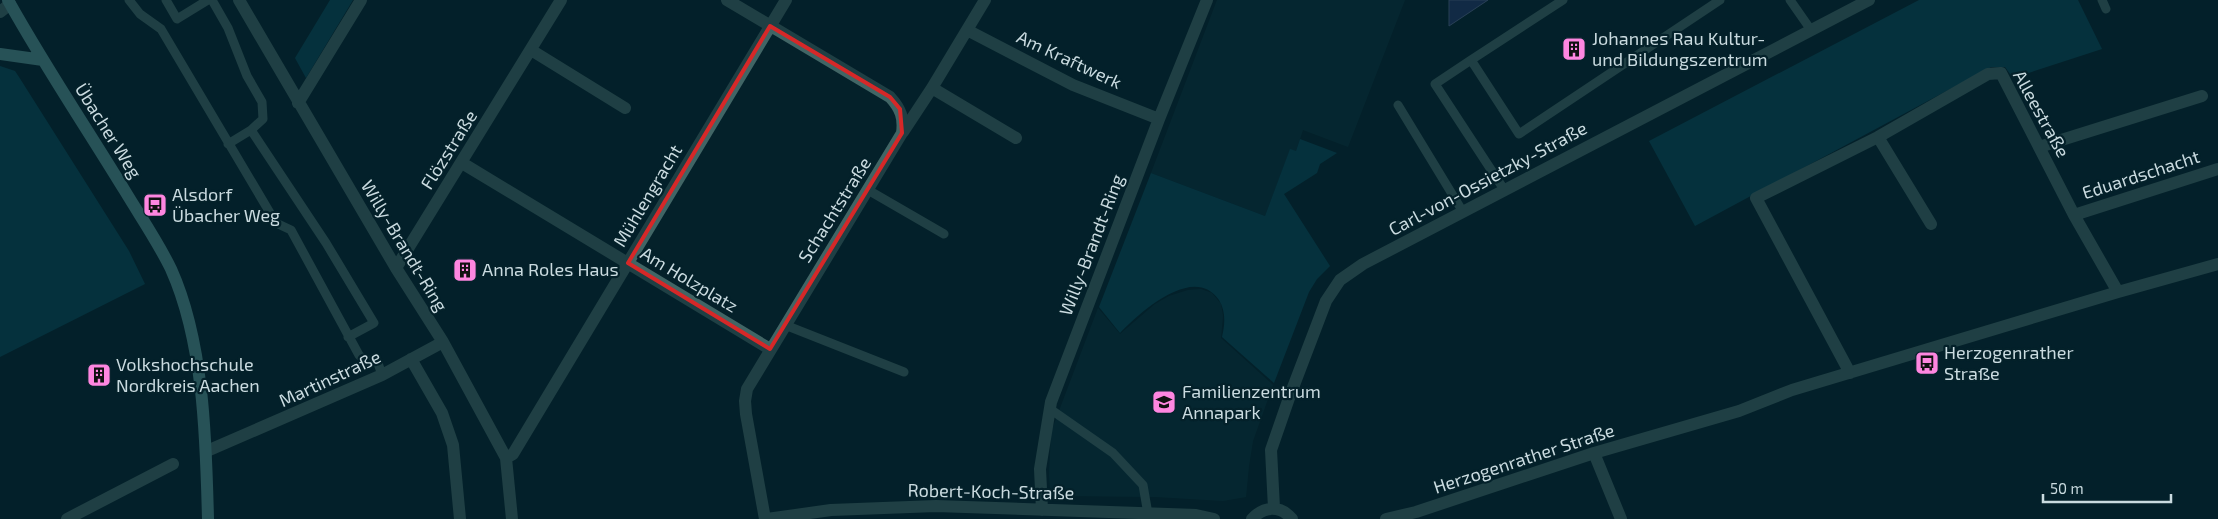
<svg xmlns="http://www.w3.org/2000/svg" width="2218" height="519" font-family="'Exo 2',sans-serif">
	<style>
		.built { fill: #082e39 }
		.green { fill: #074656 }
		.water { fill: #233567; stroke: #55678b }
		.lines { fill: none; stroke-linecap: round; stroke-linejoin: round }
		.lane { stroke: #416565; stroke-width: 9 }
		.street { stroke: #416565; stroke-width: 12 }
		.secondary { stroke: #538e8f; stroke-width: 12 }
		.marked { fill: none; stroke: #d62828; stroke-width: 4; stroke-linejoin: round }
		.labels { text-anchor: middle; stroke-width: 4.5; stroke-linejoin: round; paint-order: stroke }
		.poi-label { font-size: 18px; fill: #cadbe0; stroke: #04212a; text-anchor: start }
		.street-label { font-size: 18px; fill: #cadbe0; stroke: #04212a }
	</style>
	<rect width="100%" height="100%" fill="#04212a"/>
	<path class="built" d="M1217 0H1405L1348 147 1303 130 1296 151 1290 150 1265 216 1151 173Z
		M1201 289 1212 293 1221 304 1223 316 1221 338 1273 385 1253 441 1249 466 1246 497 1223 501 1156 497 1065 496 1057 494 1050 488 1049 475 1051 432 1098 308 1120 334 1155 304 1169 296 1188 290Z"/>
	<path class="green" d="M330 0H353L306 78 295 58Z
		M1919 0H2078L2102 49 2013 78 2005 67H1991L1695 226 1649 141Z
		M0 66 15 71 19 77 129 251 145 284 0 357Z
		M1300 139 1337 153 1320 164 1317 173 1284 194 1330 266 1317 279 1309 292 1274 383 1222 337C1225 325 1226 311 1219 300 1194 263 1139 313 1120 333L1099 307 1151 173 1265 216 1290 149 1296 151Z"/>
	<path class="water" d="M1449 0H1488L1449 26Z"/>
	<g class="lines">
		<path class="lane" d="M129 0 140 14 161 29 276 223 291 230 359 355 365 361 373 360 378 363 382 375
			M166 0 177 19 208 0
			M212 0 228 28 247 76 262 102 263 119 251 130 228 144
			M1563 0 1471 60 1519 134 1720 0
			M1790 0 1811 30
			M2102 0 2106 9
			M1471 60 1435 84 1505 191
			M1398 105 1463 212
			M251 130 326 243 374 323 348 337
			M868 190 944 234
			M785 325 904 372
			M1050 409 1113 453 1143 485 1148 514"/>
		<path class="street" d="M239 0 396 268 443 342 506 458 512 519
			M727 0 890 97C901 109 904 118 902 133L747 389 745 401 746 414 765 519
			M0 12 10 4
			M967 30 1073 85 1159 119
			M531 50 625 108
			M932 88 1016 138
			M298 103 361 0
			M903 132 932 88 985 0
			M1878 137 1931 224
			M2039 147 2202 96
			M462 163 770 349
			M2074 215 2218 169
			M396 268 561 0
			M411 359 442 413 453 445 460 519
			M1850 373 1756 198 1878 137 1988 74 2001 73 2074 215 2118 292
			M207 451 382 375 443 342
			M1594 453 1621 519
			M506 458 513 454 786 0
			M1274 508 1271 450 1289 398 1326 301 1340 280 1363 264 1869 0
			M1042 510 1040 469 1051 402 1159 119 1207 0
			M67 519 173 464
			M767 519 831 510 936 506 1196 515 1214 519
			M1252 519C1264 506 1280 505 1292 519
			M1386 519 1416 512 1594 453 1739 411 1792 390 2118 292 2218 264"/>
		<path class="secondary" d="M8 0C44 65 86 127 125 191 140 216 158 242 171 269 204 342 206 440 208 519
			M0 54 43 60"/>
	</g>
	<path d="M0 0H2218V519H0ZM770 26 890 97 900 109 902 133 770 349 628 263Z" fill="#04212a" fill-opacity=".55" fill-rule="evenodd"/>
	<path class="marked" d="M770 26 890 97 900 109 902 133 770 349 628 263Z"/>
	<defs>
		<g id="building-square" transform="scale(1.25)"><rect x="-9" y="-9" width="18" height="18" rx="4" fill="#fe86e0" stroke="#04212a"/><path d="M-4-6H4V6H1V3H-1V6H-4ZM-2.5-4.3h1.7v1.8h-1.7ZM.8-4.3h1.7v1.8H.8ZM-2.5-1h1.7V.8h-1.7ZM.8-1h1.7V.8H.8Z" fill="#111"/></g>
		<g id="bus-square" transform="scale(1.25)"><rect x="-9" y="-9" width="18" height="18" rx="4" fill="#fe86e0" stroke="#04212a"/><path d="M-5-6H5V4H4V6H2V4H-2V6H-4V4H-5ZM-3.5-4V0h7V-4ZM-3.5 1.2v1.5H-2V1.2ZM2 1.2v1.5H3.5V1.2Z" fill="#111"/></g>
		<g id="school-square" transform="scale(1.25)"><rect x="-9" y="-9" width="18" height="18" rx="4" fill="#fe86e0" stroke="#04212a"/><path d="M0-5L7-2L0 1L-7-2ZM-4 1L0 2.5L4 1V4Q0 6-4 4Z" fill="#111"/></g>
	</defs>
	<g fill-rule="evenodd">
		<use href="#building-square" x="1574" y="49"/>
		<use href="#bus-square" x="155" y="205"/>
		<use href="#building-square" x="465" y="270"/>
		<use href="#bus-square" x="1927" y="363"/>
		<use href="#building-square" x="99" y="375"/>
		<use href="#school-square" x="1164" y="402"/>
	</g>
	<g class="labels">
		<g class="poi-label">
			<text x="1592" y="45">Johannes Rau Kultur-<tspan x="1592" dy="21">und Bildungszentrum</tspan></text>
			<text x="172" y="201">Alsdorf<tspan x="172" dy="21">Übacher Weg</tspan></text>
			<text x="482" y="276">Anna Roles Haus</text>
			<text x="1944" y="359">Herzogenrather<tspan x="1944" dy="21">Straße</tspan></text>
			<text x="116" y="371">Volkshochschule<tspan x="116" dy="21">Nordkreis Aachen</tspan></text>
			<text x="1182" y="398">Familienzentrum<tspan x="1182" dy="21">Annapark</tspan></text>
		</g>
		<g class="street-label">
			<text transform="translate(1069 60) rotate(25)" y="6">Am Kraftwerk</text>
			<text transform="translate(2041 114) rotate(61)" y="6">Alleestraße</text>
			<text transform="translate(108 131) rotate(58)" y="6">Übacher Weg</text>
			<text transform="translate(449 150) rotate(-58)" y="6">Flözstraße</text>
			<text transform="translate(2141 175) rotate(-18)" y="6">Eduardschacht</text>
			<text transform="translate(1488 179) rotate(-28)" y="6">Carl-von-Ossietzky-Straße</text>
			<text transform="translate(648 196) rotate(-59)" y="6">Mühlengracht</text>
			<text transform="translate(835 210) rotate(-58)" y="6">Schachtstraße</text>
			<text transform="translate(1092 245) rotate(-69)" y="6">Willy-Brandt-Ring</text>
			<text transform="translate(404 246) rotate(59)" y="6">Willy-Brandt-Ring</text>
			<text transform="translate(689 280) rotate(31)" y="6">Am Holzplatz</text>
			<text transform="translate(330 379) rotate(-25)" y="6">Martinstraße</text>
			<text transform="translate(1524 459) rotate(-18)" y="6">Herzogenrather Straße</text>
			<text transform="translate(991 492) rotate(1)" y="6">Robert-Koch-Straße</text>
		</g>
	</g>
	<path d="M2043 494v8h128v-8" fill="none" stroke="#cadbe0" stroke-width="2.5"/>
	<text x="2050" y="494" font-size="15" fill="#cadbe0" stroke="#04212a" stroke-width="4" paint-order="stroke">50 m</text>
</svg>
